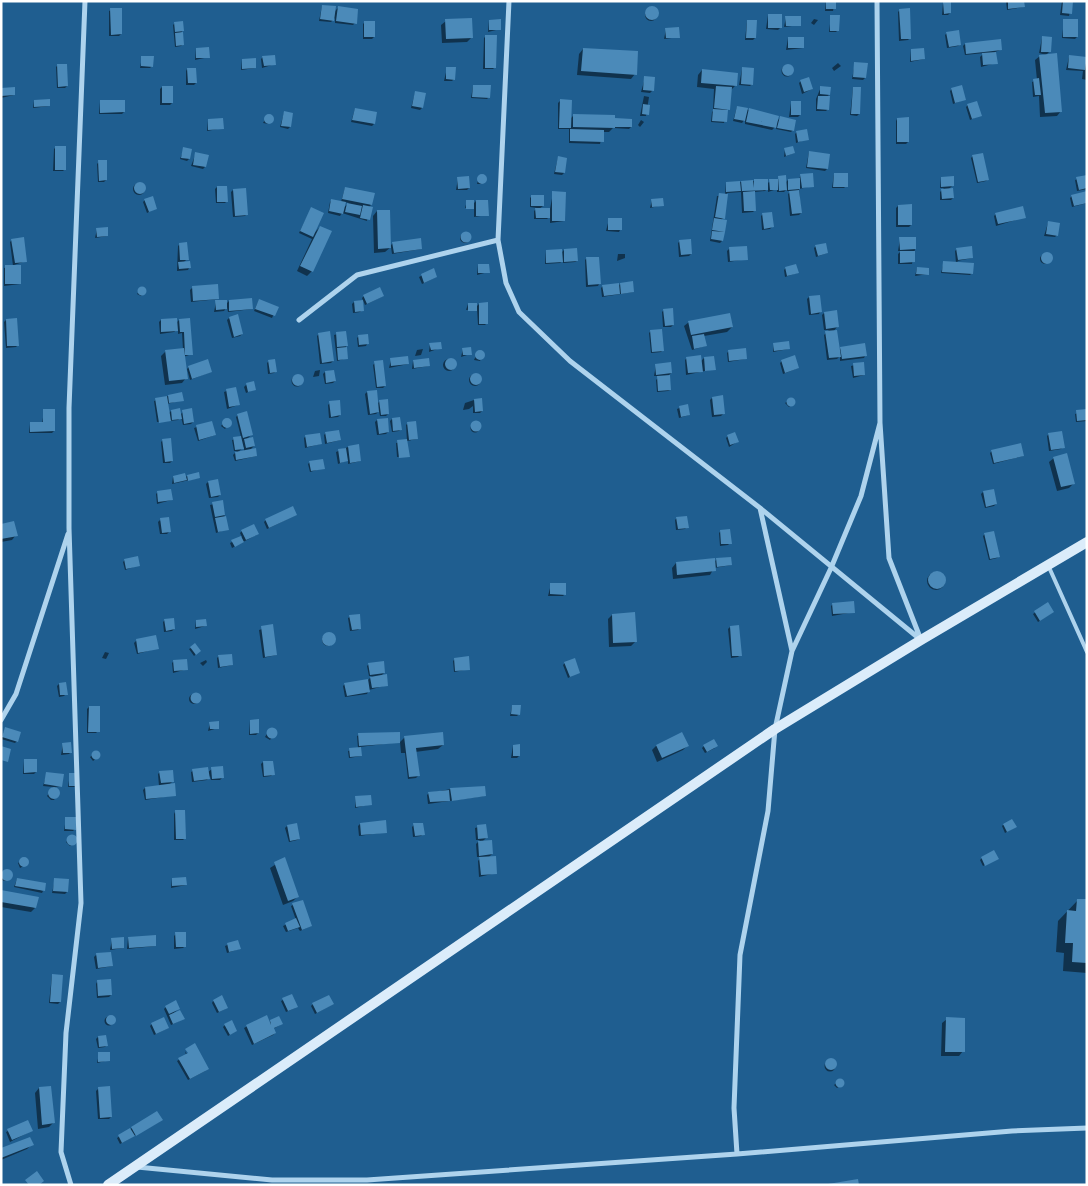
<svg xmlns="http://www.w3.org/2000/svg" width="1088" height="1186" font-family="Jost,sans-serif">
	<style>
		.shadow { fill: #0007; fill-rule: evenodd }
		.building { fill: #4b8ab9 }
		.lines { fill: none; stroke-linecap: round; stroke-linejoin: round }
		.service { stroke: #aed3ed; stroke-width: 4 }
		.minor { stroke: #aed3ed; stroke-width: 5 }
		.secondary { stroke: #dbecfa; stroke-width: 10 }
	</style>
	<rect width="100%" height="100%" fill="#1f5e90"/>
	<path class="shadow" d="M826 1H835L833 11H825Z
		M1006 1H1023V7L1007 10Z
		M1062 1H1072L1069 16 1060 15Z
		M943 3 950 13 948 15H942Z
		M322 6 334 12 338 8 355 23 353 25 335 23V18L331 22 319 21Z
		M645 15a6 6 0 1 1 12 0a6 6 0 1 1-12 0Z
		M111 10 121 34 119 36H109V11Z
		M900 10 910 38 908 40 899 41 898 12Z
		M768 15 780 28 778 30 766 29Z
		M831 16 838 30 836 32H829Z
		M786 17 800 25 784 27Z
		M814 19 818 20 814 25 811 23Z
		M1064 20 1077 37 1075 39 1062 38Z
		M446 21 472 37 467 42 442 43 441 25Z
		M489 21 500 29 488 32Z
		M747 21 755 38 753 40H745Z
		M365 22 374 37 372 39H363V24Z
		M175 23 183 30 181 33 183 44 181 46 175 47 173 25Z
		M666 29 679 37 664 39Z
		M947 33 960 44 958 46 947 48 945 35Z
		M486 36 495 67 493 69H483L484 38Z
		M788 38 803 48 786 50Z
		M1042 38 1049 52 1046 55 1061 111 1057 116 1040 117 1039 96 1033 97 1032 82 1037 80 1035 60 1040 56 1046 55 1039 53Z
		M965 44 1000 50 995 52 996 63 981 67 980 57 984 53 965 55 963 46Z
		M196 49 209 57 195 60Z
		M583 49 635 74 631 79 577 75 579 54Z
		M911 50 924 59 910 62Z
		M142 57 152 66 150 68H140Z
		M263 57 275 64 262 68 261 59Z
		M1069 57 1085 62 1087 60V80L1082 79 1083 71 1066 70Z
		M242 60 255 68 241 70Z
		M838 63 841 66 834 71 832 68Z
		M855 63 865 78 863 80 852 79Z
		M58 65 67 86 65 88H57L56 67Z
		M781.5 71a5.5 5.5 0 1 1 11 0a5.5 5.5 0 1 1-11 0Z
		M447 68 454 79 452 81H444Z
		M187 69 196 83 194 85H186V71Z
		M742 69 752 84 750 86 739 85Z
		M702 70 735 86 731 90 724 123 711 122 712 112 714 110H713L714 89 697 87 698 75Z
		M645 78 652 91 650 93 641 92Z
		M801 81 812 89 802 94 799 83Z
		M473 86 489 97 487 99 471 98Z
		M162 87 172 103 170 105H160V89Z
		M821 87 829 95 826 97 828 109 826 111H816V99Z
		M853 88 859 114 857 116 850 115Z
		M1 89 14 95 1 98Z
		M952 89 965 99 953 104 950 91Z
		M415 93 422 108 420 110 411 108Z
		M644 96 649 97 646 116H640Z
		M34 101 49 106 33 108Z
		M560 101 570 119 574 115 631 127 629 129 613 128 609 132H603L600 144 569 143V129H558V103Z
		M100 102 124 112 122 114H99Z
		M791 103 800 115 798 117H789Z
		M968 105 981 115 970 120 966 107Z
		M737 107 777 117 776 122 780 118 793 130 791 132 776 129 777 125 772 130 745 124V119L742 123 733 121Z
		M355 109 374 124 372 126 351 122Z
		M284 113 290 127 288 129 280 127Z
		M267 116 272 118 269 124 263 123Z
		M897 119 908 142 906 144H896V121Z
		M641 120 644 122 640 127 638 125Z
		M208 121 223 128 207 131Z
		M797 132 807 139 796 143 795 134Z
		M56 147 65 169 63 171H53L54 149Z
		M184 149 189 159 187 161 180 159Z
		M785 149 794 153 784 157Z
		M809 152 827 169 825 171 806 168Z
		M196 153 205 167 203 169 191 166Z
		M973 156 988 179 986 181 977 183 971 158Z
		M558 158 564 173 562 175 554 174Z
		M99 162 106 180 104 182H98L97 164Z
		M834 174 846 186 844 188H832Z
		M801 175 813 186 799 189 801 213 799 215 790 216 788 194 791 191H787V189L784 192H777V189L768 192V188L765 191 754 192 755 210 753 212 742 213 741 192 727 193 723 218 721 221H725L722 241 720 243 710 241 717 196 725 195 726 183 767 180V183L785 177V183L788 180 799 179Z
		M1087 176V189L1077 191 1075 180Z
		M479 177H484L482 184H477Z
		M458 178 469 188 467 190H456Z
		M941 178 953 185 949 189 953 198 951 200H940V192L944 188H940Z
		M133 189a6 6 0 1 1 12 0a6 6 0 1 1-12 0Z
		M217 187 227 201 225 203H216L215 189Z
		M345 188 371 205 369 207 367 221 342 213 340 216 328 213 330 202 332 200 341 202ZM345 202 349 203 343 208Z
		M233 190 247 214 245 216 233 217 231 192Z
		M553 193 564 221 550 223V216L547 219H534V211L537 208 530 207V198L532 196 543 206 539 209H550Z
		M1087 193V203L1072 207 1070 198 1072 196Z
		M145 200 156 208 147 213 143 202Z
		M652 200 662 205 650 208Z
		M467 201 473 204 476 201 487 215 474 217V207L465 208Z
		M898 206 911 225 909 227H896V208Z
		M310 211 314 233 320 227 312 271 307 276 297 271 312 239 299 233Z
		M377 211 390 246 393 243 421 249 392 254 391 247 385 252 374 253 373 216Z
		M763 214 772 227 770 229 762 230 761 216Z
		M996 214 1025 217 996 226 994 216Z
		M609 219 620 230 619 232 606 231Z
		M1048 223 1057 235 1055 237 1044 236Z
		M97 229 107 236 95 238Z
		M460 238a5 5 0 1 1 10 0a5 5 0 1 1-10 0Z
		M900 239 915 249 912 264H898V254L901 251H898Z
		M12 240 26 261 14 265 20 284 4 286V268L13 266 10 242Z
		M680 241 691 254 689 256 679 257 678 243Z
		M180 244 187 259 184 262 189 268 188 270 177 271 178 246Z
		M816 246 827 253 816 257 814 248Z
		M729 249 747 259 728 262 727 251Z
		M957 249 972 258 957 261 972 273 970 275 941 273 944 262 956 263 955 251Z
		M564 250 577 261 575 262 563 263V261L560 263 545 264 546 251 561 253Z
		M1040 259a5 5 0 1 1 10 0a5 5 0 1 1-10 0Z
		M618 254H625V258L617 261Z
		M587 258 599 284 598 286 586 287 585 260Z
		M478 265 488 272 477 275Z
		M786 268 797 273 785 277 784 270Z
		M917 268 928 274 915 276Z
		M433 270 436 277 422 284 419 277Z
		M620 284 633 292 602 297 601 288 603 286 618 287Z
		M142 288 145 290 141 296 137 294Z
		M192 288 218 299 191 302 190 290Z
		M364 296H383L365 305 362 298Z
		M809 297 820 312 819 314 809 315 807 299Z
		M259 300 277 307 272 318 254 311Z
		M229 301 252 309 228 312 227 307 224 311 214 312 216 302 226 304Z
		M354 302 362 310 360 312 353 313 352 304Z
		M468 304 476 307 479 304 487 323 485 325H478L477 309 466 310Z
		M664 310 673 325 671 327H663L662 312Z
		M824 313 837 327 833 332 838 351 841 348 865 356 864 358 840 361V356L837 359 827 360 824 335 829 330H824L822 315Z
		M229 318 242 334 240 336 232 338 227 320Z
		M189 319 192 354 183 357 186 378 182 383 165 385 161 356 166 351 183 349 182 333 178 334V329L174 332 160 334 159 322 161 320 176 323 179 320Z
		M6 320 18 345 16 347 6 348 4 322Z
		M689 322 732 327 727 332 704 336 705 346 692 350 684 326Z
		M651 331 663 350 661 352 651 353 649 333Z
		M345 332 347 358 337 361 334 335Z
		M319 334 333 361 331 363 320 364 317 336Z
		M359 336 367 344 366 346 358 347 357 338Z
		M430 344 440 348 429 352Z
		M774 344 788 349 773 352Z
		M423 349 421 355 415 356 417 350Z
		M463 349 470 354 461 357Z
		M729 351 745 359 728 362 727 353Z
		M478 352 483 354 480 361 474 360Z
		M687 358 701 361 704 358 714 369 686 375 685 360Z
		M443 365a6 6 0 1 1 12 0a6 6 0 1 1-12 0Z
		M391 360 408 364 389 368Z
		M269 361 276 371 274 373 268 374 267 363Z
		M413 361 428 366 412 369Z
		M782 361 798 368 783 374 780 363Z
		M375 363 385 386 383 388H376L373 365Z
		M863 363 864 375 853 378 851 366Z
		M656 365 671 373 669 375 670 390 668 391 657 392 656 380 660 376H654Z
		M189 367 210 372 190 380 187 369Z
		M320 370 319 376 313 377 315 371Z
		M325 372 335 381 333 383 325 384 323 374Z
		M469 380a6 6 0 1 1 12 0a6 6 0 1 1-12 0Z
		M291.5 381a5.5 5.5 0 1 1 11 0a5.5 5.5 0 1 1-11 0Z
		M246 385 255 389 246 393 244 387Z
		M235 388 238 405 227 409 224 392Z
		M367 392 377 404 380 401 388 414 386 416H380L379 411 376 414 368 415 365 394Z
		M168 396 182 400 167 404 168 414 171 411 180 415 183 412 193 422 191 424 183 425 181 417 178 420 157 422 154 401Z
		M712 398 723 414 721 416 712 417 710 400Z
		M791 399 794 403 789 407 785 403Z
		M474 400 482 411 480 413H473V406L469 409 463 410 465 403Z
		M330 403 340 415 338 417 329 418 328 405Z
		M687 405 689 415 679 418 677 409Z
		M1087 410V421L1076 422 1075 414Z
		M44 411 54 431 52 433H29L30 424H42Z
		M238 415 251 435 247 439 254 446 250 450 256 456 235 461 233 455 237 451H234L232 440 241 437 236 417ZM244 447V451L238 452Z
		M392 419 401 429 399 431 392 432 390 421Z
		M226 420 230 423 225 429 221 426Z
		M377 420 388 432 386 434 377 435 375 422Z
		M211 422 215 435 198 441 194 428Z
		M470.5 428a4.5 4.5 0 1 1 9 0a4.5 4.5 0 1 1-9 0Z
		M407 424 417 439 406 441 408 456 397 457 396 443 407 441 406 425Z
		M326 433 340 440 325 444 324 435Z
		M1049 434 1063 447 1061 449 1049 451 1047 436Z
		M728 436 737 442 729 447 726 438Z
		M305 437 320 444 305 448 304 438Z
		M163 440 172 461 170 463H163L161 442Z
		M348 447 360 461 348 464V460L338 464 336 452Z
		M992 451 1023 456 993 464 990 453Z
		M1054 458 1073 484 1069 488 1057 491 1049 462Z
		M310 462 323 468 310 472 308 464Z
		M187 476 198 478 172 484 173 477 185 478Z
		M208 482 220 495 218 497 209 498 206 484Z
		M158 492 171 500 157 504 156 494Z
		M983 492 996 504 994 506 985 508 981 494Z
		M222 502 227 529 216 533 210 505Z
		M296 515 267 529 264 522 266 520Z
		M677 518 687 527 685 529 676 530 675 520Z
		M160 520 169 532 167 534H160L158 522Z
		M1 525 16 535 12 540 1 542Z
		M242 531 256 535 232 548 230 543 242 537 240 533Z
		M721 531 730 543 728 545 720 546 719 533Z
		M985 534 999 556 997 558 989 560 983 536Z
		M717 559 731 565 714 568 710 575 673 579 672 568 676 563 714 562Z
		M125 560 139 565 125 570 123 562Z
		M927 581a9 9 0 1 1 18 0a9 9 0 1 1-18 0Z
		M551 584 565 594 563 596H548Z
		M833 604 854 612 832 616 831 606Z
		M1047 604 1053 612 1038 622 1033 614Z
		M612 615 636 641 631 646 609 647 608 619Z
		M350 617 360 628 358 630 350 631 348 618Z
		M165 620 174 629 172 631 164 632 163 622Z
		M196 621 205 626 195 629Z
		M272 626 276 655 263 658 259 630Z
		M730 627 740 655 738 657 731 658 728 629Z
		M322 640a6 6 0 1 1 12 0a6 6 0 1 1-12 0Z
		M136 641 158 648 137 654 134 643Z
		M191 648 199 651 194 656 189 649Z
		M105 652 109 653 106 659 102 658Z
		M219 656 232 665 218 668 217 658Z
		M455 659 469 669 454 672 453 661Z
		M206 660 207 662 203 666 200 663Z
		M174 661 187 669 173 673 172 663Z
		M565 663 579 672 568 678 563 665Z
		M369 664 384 673 381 676 387 685 369 690 367 694 345 697 343 686 345 684 368 680 372 676H369L367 666Z
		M59 684H65L66 694 64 696 59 697 57 686Z
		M189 699a5 5 0 1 1 10 0a5 5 0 1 1-10 0Z
		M512 706 519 714 517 716H510Z
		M89 707 98 731 96 733H87V709Z
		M250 721 258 733 256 735H249Z
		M210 723 218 728 208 731Z
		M5 729 17 741 15 743 1 739Z
		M270 729 275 732 270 740 265 737Z
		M682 734 687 746 683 750 657 762 652 750 656 746Z
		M359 735 399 742 360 747 361 756 349 758 348 751 358 748 357 736Z
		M405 737 443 745 438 749 415 752 418 776 416 778 408 779 405 753H401L400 742Z
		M63 744 71 752 69 754 61 755Z
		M513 746 519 756 517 758H511Z
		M704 746 715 748 705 753 702 748Z
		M97 752 99 756 93 761 90 757Z
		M24 761 36 772 34 774H23Z
		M263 762 273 774 271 776 263 777 261 764Z
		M212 769 222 778 220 780H211L210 776 207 780 192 782 191 772 193 771 208 772Z
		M160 772 173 781 169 785 175 795 145 800 143 790 145 788 159 786 158 774Z
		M47 773 61 786 55 787 59 792 54 800H51L47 796 53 787 43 786Z
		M70 774 76 786 74 787H68Z
		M451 789 484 796 428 804 427 795 429 793Z
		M356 797 371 804 355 808Z
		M175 812 185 838 183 840H174V814Z
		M66 818 75 829 73 831H64Z
		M360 824 386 832 359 836 358 826Z
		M414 825 423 834 421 836 413 837 412 827Z
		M485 825 486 838 482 842 492 854 488 858 496 873 479 877 478 861 481 857H477L476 844 480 840H476L475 828Z
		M1003 825 1015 827 1005 833 1002 826Z
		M287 826 299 839 297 840 289 842 285 828Z
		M73 836 76 840 70 846 66 842Z
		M982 858 995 860 983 866 980 860Z
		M25 859 27 864 20 868 18 863Z
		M284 859 298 896 293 901 283 905 270 868Z
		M0 876a5 5 0 1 1 10 0a5 5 0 1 1-10 0Z
		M17 879 43 891 42 893 14 887Z
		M55 879 67 892 65 894 52 893Z
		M172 879 186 885 171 888Z
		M1 891 35 908 31 912 1 907Z
		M1078 900 1087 901V973L1063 971 1064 953 1056 952 1058 921Z
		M293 905 311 926 300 931 298 928 286 932 283 926 296 920 291 906Z
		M176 934 185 946 183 948 174 949V936Z
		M128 938 155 946 127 949Z
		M112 939 123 948 110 950Z
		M237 941 239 949 227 953 225 946Z
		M96 955 112 966 96 969 94 957Z
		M52 975 60 1002 58 1004 49 1003Z
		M97 982 111 995 109 997 97 998 96 984Z
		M283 1000 295 1008 286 1012 281 1001Z
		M213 1001 225 1009 217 1013 212 1003Z
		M313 1004H333L315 1014 311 1006Z
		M166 1007 178 1009 174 1013 183 1019 171 1025 164 1009Z
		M266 1016 269 1023 271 1021 280 1025 273 1029 275 1033 273 1035 252 1045 244 1028Z
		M104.5 1021a4.5 4.5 0 1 1 9 0a4.5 4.5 0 1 1-9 0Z
		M947 1019 963 1051 959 1056H941L942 1023Z
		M152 1024 168 1028 154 1035 150 1026Z
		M225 1025 236 1031 228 1036 223 1027Z
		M98 1037 107 1045 105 1047 98 1048 96 1039Z
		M185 1051 190 1059 205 1071 188 1080 177 1061 186 1055Z
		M99 1054 109 1060 97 1063Z
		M824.5 1066a5.5 5.5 0 1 1 11 0a5.5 5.5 0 1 1-11 0Z
		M840 1080 843 1084 837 1088 834 1085Z
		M39 1088 53 1123 49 1127 38 1129 35 1093Z
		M98 1089 111 1117 109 1119H98L96 1091Z
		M27 1122 31 1131 10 1142 6 1132Z
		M159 1122 120 1144 117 1138 132 1128Z
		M32 1144 27 1149 1 1160V1150Z"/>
	<path class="building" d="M826 1H836V9H826Z
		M1008 1H1024L1025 7 1008 9Z
		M1063 1H1073L1072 14 1062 13Z
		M943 2H951V13L944 14Z
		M322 5 336 6 334 21 320 19Z
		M338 6 358 9 357 24 336 21Z
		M645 13a7 7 0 1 1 14 0a7 7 0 1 1-14 0Z
		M110 8H122V34L111 35Z
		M910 8 911 39H901L899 9Z
		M768 14H782V28H768Z
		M830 15H840L839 31H830Z
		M785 16H801V26H786Z
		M472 18 473 38 446 39 445 19Z
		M501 19V30H489V20Z
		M1063 19H1078V37H1063Z
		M747 20H757L756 38H746Z
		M183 21 184 31 175 32 174 22Z
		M364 21H375V37H364Z
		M679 27 680 38H666L665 28Z
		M959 30 961 45 949 47 946 32Z
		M183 32 184 45 176 46 175 33Z
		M485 35H497L496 68H485Z
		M1042 36 1052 37 1051 52H1041Z
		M788 37H804V48H788Z
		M1001 39 1002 50 966 54 965 43Z
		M209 47 210 58H196V48Z
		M583 48 638 51 637 75 581 71Z
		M924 48 925 59 911 61V49Z
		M996 52 998 64 983 65 982 53Z
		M1057 53 1062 112 1045 113 1039 55Z
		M275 55 276 65 264 66 262 56Z
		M1069 55 1087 57 1085 70 1068 68Z
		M141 56H154L153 67 141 66Z
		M256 58V68L242 69V59Z
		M854 62 868 63 866 78 853 77Z
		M782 70a6 6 0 1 1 12 0a6 6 0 1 1-12 0Z
		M57 64H67L68 86 58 87Z
		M446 67H456L455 80 446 79Z
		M742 67 754 68 753 85 741 84Z
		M187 68H196L197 83H188Z
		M702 69 738 73 737 86 701 83Z
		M644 76 655 77 654 91 643 90Z
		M809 77 813 89 804 92 800 80Z
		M1039 78 1041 95H1035L1033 79Z
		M473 85H491L490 98 472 97Z
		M962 85 966 100 955 103 951 88Z
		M162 86H173V103H162Z
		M716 86 732 87 730 110 714 108Z
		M820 86 831 87 830 95 820 94Z
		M15 87V95L1 96V88Z
		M853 87H861L860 114H851Z
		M415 91 426 93 423 108 412 106Z
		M818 96H830L829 110 817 109Z
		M50 99V106L34 107V100Z
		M560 99 572 100 571 128H559Z
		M100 100H125V112L100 113Z
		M791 101H801V115H791Z
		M977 101 982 116 972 119 967 104Z
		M643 104 650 105 649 115 642 114Z
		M737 106 748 108 745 121 734 119Z
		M355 108 377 112 375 124 352 120Z
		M749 108 764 112 761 122 764 112 779 116 776 128 746 122Z
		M713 109 728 110 727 122 712 121Z
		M284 111 293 113 291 127 281 126Z
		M264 119a5 5 0 1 1 10 0a5 5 0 1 1-10 0Z
		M573 114 615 115V128L573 127Z
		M780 116 796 120 794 131 777 128Z
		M909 117V142H897V118Z
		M223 118 224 129 208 130V119Z
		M615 118 632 119V127H615Z
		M570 129 604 130V142L570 141Z
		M807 129 809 140 798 142 796 131Z
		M55 146H66V170H55Z
		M793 146 795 153 786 156 784 148Z
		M183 147 192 149 190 159 181 158Z
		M809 151 830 154 828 169 807 167Z
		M195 152 209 155 206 167 193 165Z
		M983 153 989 180 978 182 972 155Z
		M558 156 567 158 565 173 555 172Z
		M98 160H107V180L99 181Z
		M813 173 814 187 802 188 800 174Z
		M834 173H848V187H833Z
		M477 179a5 5 0 1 1 10 0a5 5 0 1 1-10 0Z
		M786 175 787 190 779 191 778 176Z
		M1087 175V188L1079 190 1076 177Z
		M469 176 470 188 458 189 457 177Z
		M954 176V186L941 187V177Z
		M800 178V189L788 190V179Z
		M754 179H768V190L742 191 741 181 753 180 754 188Z
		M769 179H778V190H770Z
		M740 181 741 191 726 192V182Z
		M134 188a6 6 0 1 1 12 0a6 6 0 1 1-12 0Z
		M217 186H227L228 202H217Z
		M345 187 375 193 372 205 342 199Z
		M246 188 248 215 235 216 233 189Z
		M953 188 954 198 942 199 941 189Z
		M799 190 802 213 792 214 789 191Z
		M552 191 566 192 565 221H552Z
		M755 191 756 211H744L743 192Z
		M1087 191V203L1074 206 1071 195Z
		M719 193 728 194 725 219 715 217Z
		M531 195H544V206H531Z
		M153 196 157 209 149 212 144 199Z
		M663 198 664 206 652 207 651 199Z
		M331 199 346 202 343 214 329 211Z
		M466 200H474V209H466Z
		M476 200H488L489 216H476Z
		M347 203 362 206 360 215 345 212Z
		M912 204V225H898V205Z
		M363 205 373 207 370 220 360 218Z
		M1023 206 1026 218 998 224 995 213Z
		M311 207 324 213 313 237 300 231Z
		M535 208H550V218H536Z
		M377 210H390L391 248 378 249Z
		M772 212 774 227 764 229 762 213Z
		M608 218H622V230H608Z
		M714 218 727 220 725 232 712 230Z
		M1048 221 1060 223 1058 236 1046 234Z
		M320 226 332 231 313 272 300 266Z
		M108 227V236L97 237 96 228Z
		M712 231 725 232 723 241 711 239Z
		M460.5 237a5.5 5.5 0 1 1 11 0a5.5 5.5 0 1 1-11 0Z
		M24 237 27 262 15 263 11 239Z
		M899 237H916V249L900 250Z
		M421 238 422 249 394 253 392 242Z
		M691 239 692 254 681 255 679 240Z
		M187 242 189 260H180L179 243Z
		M826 243 828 253 818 256 815 245Z
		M747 246 748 260 730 261 729 247Z
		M972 246 973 258 958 260 956 248Z
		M577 248 578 261 564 262V249Z
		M562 249 563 262 546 263V250Z
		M900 251H915V262L900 263Z
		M1041 258a6 6 0 1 1 12 0a6 6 0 1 1-12 0Z
		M586 257H599L601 284 588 285Z
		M190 261 191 268 179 269 178 262Z
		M943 261 974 263 973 274 942 272Z
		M478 264H489L490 273H478Z
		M796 264 799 273 787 276 785 267Z
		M5 265H21V284H5Z
		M917 267 929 268V275L916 274Z
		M434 268 437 277 424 283 421 274Z
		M633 281 634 292 621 294 620 283Z
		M619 283 620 294 604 296 602 285Z
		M218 284 219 299 193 301 192 286Z
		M137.5 291a4.5 4.5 0 1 1 9 0a4.5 4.5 0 1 1-9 0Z
		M380 287 384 296 367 304 363 295Z
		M820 295 822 312 811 314 809 296Z
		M252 298 253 309 229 311V300Z
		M259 299 279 307 275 316 255 309Z
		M215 300H227V309L216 310Z
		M363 300 364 311 355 312 354 301Z
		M488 302V324H479V303Z
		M468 303H477V311H468Z
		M673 308 674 325 665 326 663 309Z
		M837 310 839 327 826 329 824 312Z
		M730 313 733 327 691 335 688 321Z
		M238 314 243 334 234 337 229 317Z
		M17 318 19 346H7L6 319Z
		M177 318 178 331 161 332V319Z
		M190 318 193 355H185L184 332H180L179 319Z
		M662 329 664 351 652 352 650 330Z
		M837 330 841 357 829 358 825 331Z
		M330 331 334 361 322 363 318 333Z
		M346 331 348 346 337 347 336 332Z
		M368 334 369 344 359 345 358 335Z
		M704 334 707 346 694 349 692 336Z
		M789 341 790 349 774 351 773 343Z
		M441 342 442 349 431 350 429 343Z
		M865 343 867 356 842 359 840 347Z
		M347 347 348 359 338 360 337 348Z
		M471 347 472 355H463L462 348Z
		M184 348 188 379 169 381 165 350Z
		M746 348 747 359 729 361 728 350Z
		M475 355a5 5 0 1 1 10 0a5 5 0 1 1-10 0Z
		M701 355 703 372 688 373 686 357Z
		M795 355 799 368 785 373 781 360Z
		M408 356 409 364 391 366 390 358Z
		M714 356 716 370 705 371 704 357Z
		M445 364a6 6 0 1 1 12 0a6 6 0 1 1-12 0Z
		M429 358 430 366 414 368 413 360Z
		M208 359 212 372 192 379 188 366Z
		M275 359 277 372 270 373 268 360Z
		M383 360 386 386 377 387 374 361Z
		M671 362 672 373 656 375 655 364Z
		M864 362 865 375 854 376 853 363Z
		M334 370 336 381 326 383 325 371Z
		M470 379a6 6 0 1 1 12 0a6 6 0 1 1-12 0Z
		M292 380a6 6 0 1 1 12 0a6 6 0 1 1-12 0Z
		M670 375 671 390 658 391 657 376Z
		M254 381 256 390 248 392 246 383Z
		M236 387 240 405 229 407 226 389Z
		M377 390 379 412 370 414 367 391Z
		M182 392 184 401 169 403 168 395Z
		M723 395 725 414 714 415 712 397Z
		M167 396 171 421 159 423 155 398Z
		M786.5 402a4.5 4.5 0 1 1 9 0a4.5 4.5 0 1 1-9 0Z
		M482 398 483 411 475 412 474 399Z
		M388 399 389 414 381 415 379 400Z
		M340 400 341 415 331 417 329 401Z
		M688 404 690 415 681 417 679 406Z
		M180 408 182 419 172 420 171 410Z
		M192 408 194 422 184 424 182 410Z
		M43 409H55V431L30 432V422H43Z
		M1087 409V420L1077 421 1076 410Z
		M247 411 253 435 243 438 237 414Z
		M400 417 402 430 393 431 392 418Z
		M388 418 389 432 379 434 377 419Z
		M222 423a5 5 0 1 1 10 0a5 5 0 1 1-10 0Z
		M470.5 426a5.5 5.5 0 1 1 11 0a5.5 5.5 0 1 1-11 0Z
		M212 421 216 435 199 440 196 425Z
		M416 421 418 439 409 440 407 422Z
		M339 430 341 440 327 443 325 432Z
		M1062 431 1065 448 1051 450 1048 433Z
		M735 432 739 442 730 445 727 435Z
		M320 433 322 444 307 447 305 435Z
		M241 436 244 449 235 450 233 437Z
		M253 437 255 446 246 448 244 439Z
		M171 438 173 461 165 462 162 439Z
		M407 439 410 457 399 458 397 440Z
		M1021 443 1024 456 994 463 991 450Z
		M359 444 361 461 350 463 348 446Z
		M256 448 257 456 236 460 235 452Z
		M346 448 348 461 340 463 338 449Z
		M1067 453 1075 484 1061 487 1053 457Z
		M323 459 325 469 311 471 309 461Z
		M199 472 200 478 188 481 187 475Z
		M185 473 187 480 174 483 173 476Z
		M218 479 221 495 211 497 208 481Z
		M171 489 173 500 158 502 157 491Z
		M994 489 997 504 986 507 983 491Z
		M223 500 225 515 215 517 212 502Z
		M293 506 297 515 269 528 265 519Z
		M226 516 229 530 218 532 215 518Z
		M687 516 689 528 678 529 676 517Z
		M169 517 171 532 162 533 160 518Z
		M14 521 18 536 1 539V524Z
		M254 524 259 534 246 540 241 530Z
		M730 529 732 544H721L720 530Z
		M994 531 1000 557 990 559 984 533Z
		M241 536 244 542 235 547 231 540Z
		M138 556 140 566 126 569 124 559Z
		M731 557 732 565 717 567 716 558Z
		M715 558 716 571 677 575 676 562Z
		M928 580a9 9 0 1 1 18 0a9 9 0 1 1-18 0Z
		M550 583H566V595L550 594Z
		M854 601 855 613 833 614 832 603Z
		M1048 602 1054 612 1040 621 1034 611Z
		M635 612 637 642 613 643 612 614Z
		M360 614 361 629 352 630 349 615Z
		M174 618 175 629 166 631 164 619Z
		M206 619 207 626 196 627V620Z
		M273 624 277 655 265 657 261 626Z
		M739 625 742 656H732L730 626Z
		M322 639a7 7 0 1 1 14 0a7 7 0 1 1-14 0Z
		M156 635 159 649 138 653 136 639Z
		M195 643 201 651 196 655 190 647Z
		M232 654 233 665 220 667 218 655Z
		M469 656 470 670 455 671 454 658Z
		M575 658 580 673 570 677 564 662Z
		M187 659 188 670 174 671 173 660Z
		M384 661 385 673 370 675 368 663Z
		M387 674 388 686 372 688 370 677Z
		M368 679 370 692 347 696 344 683Z
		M66 682 68 695H60L59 683Z
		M190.5 698a5.5 5.5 0 1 1 11 0a5.5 5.5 0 1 1-11 0Z
		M512 705H521L520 715 511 714Z
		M89 706H100V732H88Z
		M259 719V733L250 734V720Z
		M219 721V729H210L209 722Z
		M5 727 21 732 18 742 2 737Z
		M266.5 733a5.5 5.5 0 1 1 11 0a5.5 5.5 0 1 1-11 0Z
		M400 732V743L359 746 358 733Z
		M443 732 444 745 416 748 420 776 409 777 404 736Z
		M682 732 689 746 662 758 656 745Z
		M714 739 718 746 707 752 703 745Z
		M71 742 72 753H63L62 743Z
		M520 744V756H513V745Z
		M1 746 11 749 8 762 1 760Z
		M361 747 362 756 350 757 349 748Z
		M91.5 755a4.5 4.5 0 1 1 9 0a4.5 4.5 0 1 1-9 0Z
		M24 759H37V772L24 773Z
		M263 761H273L275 775 264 776Z
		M223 766 224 778 212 779 211 767Z
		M208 767 210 779 194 781 192 769Z
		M173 770 174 782 161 783 159 771Z
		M46 772 64 774 62 787 44 784Z
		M69 773H77V786H69Z
		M175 783 176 796 146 799 145 787Z
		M485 786 486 796 452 801 450 788Z
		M48 793a6 6 0 1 1 12 0a6 6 0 1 1-12 0Z
		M449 790 450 801 430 802 428 792Z
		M371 795 372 805 356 807 355 796Z
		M175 810H185L186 839H176Z
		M65 817H76V830L65 829Z
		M1012 819 1017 827 1007 832 1003 824Z
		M386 820 387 833 361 835 360 823Z
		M297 823 300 839 290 841 287 825Z
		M413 823H423L425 835 415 836Z
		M486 824 488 838 478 839 477 825Z
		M66.5 840a5.5 5.5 0 1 1 11 0a5.5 5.5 0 1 1-11 0Z
		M492 840 493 854 479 856 478 841Z
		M994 850 999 859 985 866 981 857Z
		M496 856 497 874 481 875 479 857Z
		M285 857 299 897 288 901 274 862Z
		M19 862a5 5 0 1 1 10 0a5 5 0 1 1-10 0Z
		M1 875a6 6 0 1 1 12 0a6 6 0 1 1-12 0Z
		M186 877 187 885 172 886V878Z
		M17 878 46 883 45 891 15 886Z
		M54 878 69 879 68 892 53 891Z
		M1 890 39 897 36 908 1 902Z
		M1077 899H1087V963L1072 962 1073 943H1065L1067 910 1076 911Z
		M303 900 312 926 302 930 292 903Z
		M296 918 300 927 288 931 285 923Z
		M175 932H186V947H176Z
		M156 935V946L129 948 128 937Z
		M124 937V948L112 949 111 938Z
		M238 940 241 949 229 952 227 943Z
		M111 952 113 966 98 968 96 953Z
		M52 974 63 975 61 1002H50Z
		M111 979 112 995 98 996 97 980Z
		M292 994 298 1007 288 1011 282 998Z
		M222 995 228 1008 219 1012 213 1000Z
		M329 995 334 1004 317 1013 312 1003Z
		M176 1000 180 1009 169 1014 165 1006Z
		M180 1010 185 1019 173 1024 169 1015Z
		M106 1020a5 5 0 1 1 10 0a5 5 0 1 1-10 0Z
		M267 1015 271 1025 270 1020 279 1016 283 1024 274 1028 276 1033 254 1044 246 1025Z
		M164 1017 169 1028 156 1034 151 1023Z
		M946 1017 965 1018V1052H945Z
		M232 1020 237 1031 230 1035 224 1024Z
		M106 1035 108 1046 99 1047 98 1036Z
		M195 1043 209 1069 190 1079 178 1058 188 1053 185 1049Z
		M98 1052H110V1061L98 1062Z
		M825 1064a6 6 0 1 1 12 0a6 6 0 1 1-12 0Z
		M835.5 1083a4.5 4.5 0 1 1 9 0a4.5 4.5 0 1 1-9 0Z
		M51 1086 55 1123 42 1125 39 1087Z
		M110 1086 112 1117 100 1118 98 1087Z
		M157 1111 163 1120 136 1136 131 1127Z
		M28 1120 33 1131 12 1140 7 1129Z
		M130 1128 135 1136 122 1143 118 1135Z
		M30 1137 34 1145 1 1158V1148Z
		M37 1171 44 1181 39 1185H29L25 1180Z
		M858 1179 859 1185H828V1184Z"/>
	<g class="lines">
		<path class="service" d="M1048 565 1087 652"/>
		<path class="minor" d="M509 1 498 240 506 283 519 312 570 361 760 508 921 640
			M877 1 880 423 889 558 921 640
			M299 320 357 275 498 240
			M760 508 792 651
			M1 720 16 694 68 534
			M737 1154 734 1108 740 955 768 811 775 729 792 651 831 568 861 496 880 423
			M137 1167 272 1180H367L737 1154 1012 1131 1087 1128
			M71 1185 61 1152 66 1033 81 903 69 528V408L85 1"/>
		<path class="secondary" d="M108 1185 775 729 921 640 1087 542"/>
	</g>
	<rect width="1088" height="1186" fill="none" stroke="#ffffff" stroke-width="5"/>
</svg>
